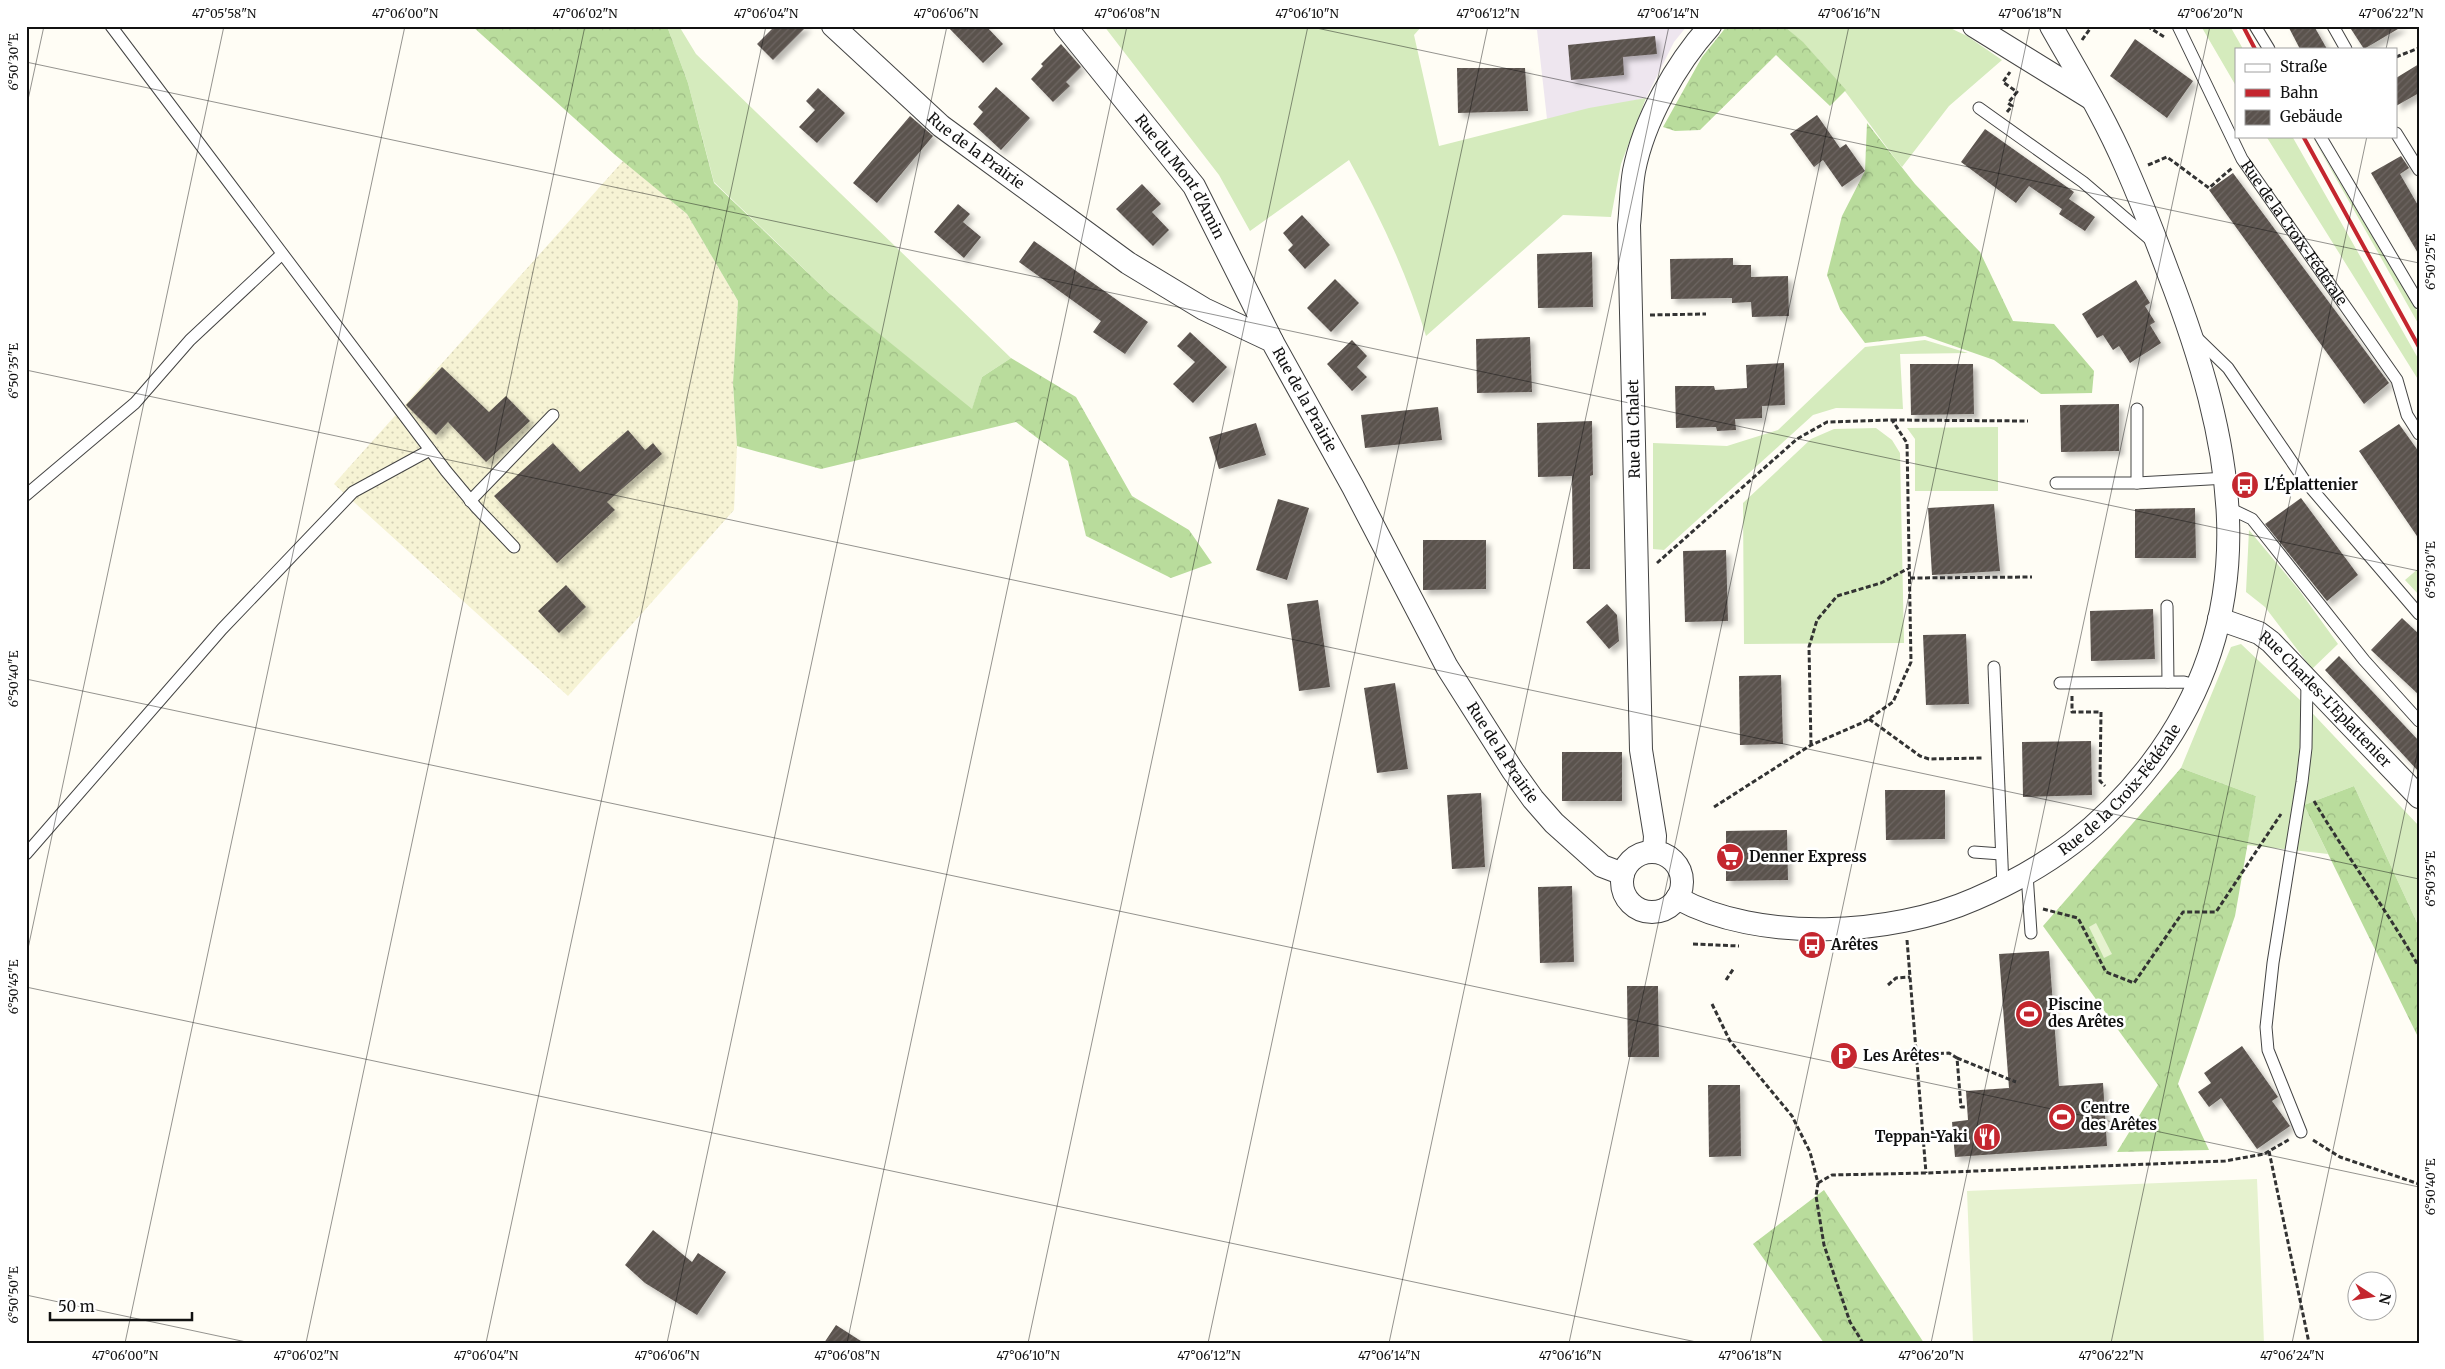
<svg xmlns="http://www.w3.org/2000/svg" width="2445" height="1369" font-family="Merriweather,serif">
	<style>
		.industrial { fill: #eee6ef }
		.farmland { fill: url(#farmland-dots) }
		.grass { fill: #d5ebbd }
		.forest { fill: url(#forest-crowns) }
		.pitch { fill: #e6f2cf }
		.building { fill: url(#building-hatch); filter: url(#shadow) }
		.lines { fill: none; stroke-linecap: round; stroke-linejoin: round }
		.lane-casing { stroke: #444; stroke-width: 13 }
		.street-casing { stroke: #444; stroke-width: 24 }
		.path { stroke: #333; stroke-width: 3; stroke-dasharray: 5 2.5; stroke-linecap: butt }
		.lane { stroke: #fff; stroke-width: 11 }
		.street { stroke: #fff; stroke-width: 22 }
		.rail { stroke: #c4262e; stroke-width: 4 }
		.ticks { fill: none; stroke: #111; stroke-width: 1; stroke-opacity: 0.45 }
		.labels { text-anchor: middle; stroke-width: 5; stroke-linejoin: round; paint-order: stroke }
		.street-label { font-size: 15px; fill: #111; stroke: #fff }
		.poi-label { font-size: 15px; font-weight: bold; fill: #111; stroke: #fff; text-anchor: start }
		.neatline { fill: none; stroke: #111; stroke-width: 2 }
		.ticks-label { font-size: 12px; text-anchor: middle; fill: #111 }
	</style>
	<defs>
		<pattern id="farmland-dots" width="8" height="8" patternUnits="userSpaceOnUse" patternTransform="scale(1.25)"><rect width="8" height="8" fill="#f6f3d4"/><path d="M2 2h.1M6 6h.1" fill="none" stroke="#d2cfb5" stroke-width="1.8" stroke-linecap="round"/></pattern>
		<pattern id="forest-crowns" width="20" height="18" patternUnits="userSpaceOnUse" patternTransform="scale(1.25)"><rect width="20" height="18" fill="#b9dc9c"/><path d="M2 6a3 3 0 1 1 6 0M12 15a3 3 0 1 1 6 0" fill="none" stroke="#9ebc85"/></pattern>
		<pattern id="building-hatch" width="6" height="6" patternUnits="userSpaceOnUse" patternTransform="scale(1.25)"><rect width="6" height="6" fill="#5a524d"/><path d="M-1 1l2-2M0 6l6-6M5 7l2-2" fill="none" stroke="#6d6662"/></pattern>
		<filter id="shadow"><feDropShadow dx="4.5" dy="4.5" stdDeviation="2.5" flood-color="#0004"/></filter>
	</defs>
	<rect width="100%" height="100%" fill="#fffdf5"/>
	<path class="industrial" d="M1519 26H1687L1674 42 1646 98 1547 119 1537 30 1520 29Z"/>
	<path class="farmland" d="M623 161 687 214 738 301 733 383 737 446 734 510 568 696 334 484Z"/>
	<path class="grass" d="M667 26H679L696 54 1011 358 982 377 972 410 829 293 714 182 688 83Z
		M1104 26H1422L1414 35 1439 146 1589 108 1646 98 1621 164 1611 217 1563 215 1426 336C1407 273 1380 217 1349 160L1250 231 1219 175Z
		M1784 26H1946L1967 36 2002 60 1949 106 1902 167C1864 119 1832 66 1784 26Z
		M2201 26H2230L2243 49H2236V86Z
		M2266 136H2292L2419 360V381Z
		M2312 136 2419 314V325Z
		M1925 340 1968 353 1900 354 1903 409 1836 408 1813 415 1664 550 1653 549V443L1727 446 1778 430 1865 347Z
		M1998 427V491H1915V439L1907 428Z
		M1876 428 1892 440 1900 453 1904 643 1744 644 1743 503 1811 439 1834 429Z
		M2249 530 2299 590 2338 644 2312 669 2265 607 2246 592Z
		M2419 568V595L2405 580Z
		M2241 644 2299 699 2419 826V927L2354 786 2304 805 2328 854 2247 845 2256 796 2181 768 2231 647Z"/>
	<path class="forest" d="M472 26H667L688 83 714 183 829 293 972 409 982 377 1011 358 1076 397 1132 496 1189 530 1212 563 1171 578 1086 536 1068 461 1016 422 821 469 737 446 733 383 738 301 687 214 614 154Z
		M1727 26H1784L1803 42 1846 90 1830 106 1776 55 1700 130 1675 131 1663 127 1702 57Z
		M1867 123 1915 184 1980 252 2013 321 2054 324 2094 371 2092 393 2041 394 1994 360 1925 336 1865 343 1840 309 1827 275 1842 216 1865 171Z
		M2181 768 2256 796 2235 916 2178 1084 2209 1150 2117 1152 2158 1085 2043 926Z
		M2354 786 2419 927V1039L2304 805Z
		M1824 1190 1924 1343H1824L1753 1244Z"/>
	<path class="pitch" d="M2096 923 2112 954 2104 958 2089 927Z
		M2257 1179 2264 1343H1973L1967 1191Z"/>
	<path class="building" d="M775 26H807L773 60 757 44Z
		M947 26H986L1003 44 983 63Z
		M2288 26H2314L2327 49H2300Z
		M2349 26H2403L2364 49Z
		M1655 36 1657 54 1623 57 1624 75 1571 80 1568 45Z
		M2135 39 2193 81 2167 118 2110 76Z
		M1061 44 1081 67 1066 82 1070 86 1053 102 1031 79 1043 66 1041 64Z
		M2419 64V93L2396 106V78Z
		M1457 68H1525L1528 111 1458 113Z
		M996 87 1030 118 1001 150 973 124 983 112 978 107Z
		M818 88 845 113 817 143 799 127 815 110 806 101Z
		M1817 115 1840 148 1846 144 1865 171 1842 187 1823 160 1814 167 1790 134Z
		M910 116 933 136 877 203 853 183Z
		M1985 129 2074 192 2069 199 2095 217 2085 231 2059 214 2062 209 2029 186 2016 203 1961 162Z
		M2401 156 2409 168 2400 174 2419 207V255L2371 173Z
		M2233 173 2389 383 2364 404 2209 190Z
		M1142 184 1161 204 1152 212 1169 230 1153 246 1116 209Z
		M958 204 970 214 963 222 981 237 964 258 934 232Z
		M1302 215 1330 245 1305 269 1288 250 1293 245 1283 233Z
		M1034 241 1148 322 1125 354 1093 332 1101 321 1019 262Z
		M1592 252 1593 307 1538 308 1537 254Z
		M1733 258V265H1751V277L1788 276 1789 316 1752 317 1751 302 1732 303V298L1671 299 1670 259Z
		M1335 279 1359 303 1331 332 1307 308Z
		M2136 280 2150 303 2145 306 2155 322 2150 325 2161 343 2130 363 2119 346 2113 350 2103 335 2097 338 2082 314Z
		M1190 332 1227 367 1193 403 1173 384 1195 362 1177 346Z
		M1530 337 1532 392 1477 393 1476 339Z
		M1352 340 1367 356 1357 367 1367 377 1352 391 1327 364Z
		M1784 363 1785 405 1762 406V418L1735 419 1736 430 1717 431 1716 427 1676 428 1675 386H1714L1715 390 1747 388 1746 365Z
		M1910 364H1973L1974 414 1911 415Z
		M442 367 489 412 506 396 530 421 486 462 448 422 436 435 406 405Z
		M2119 404V451L2061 452 2060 405Z
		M1438 407 1442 440 1365 448 1361 415Z
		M1592 421 1593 475 1590 476V569H1573L1572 476 1538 477 1537 423Z
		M1256 423 1266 455 1219 469 1209 437Z
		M2399 424 2419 452V539L2359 451Z
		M628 430 645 450 653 443 662 454 607 502 615 510 557 563 494 496 553 443 580 472Z
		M2301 498 2358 575 2327 601 2265 524Z
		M1278 499 1309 508 1287 580 1256 570Z
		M1994 504 2000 571 1932 575 1928 508Z
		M2195 508 2196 558H2135V509Z
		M1423 540H1486V589L1423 590Z
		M1726 550 1728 621 1685 622 1683 551Z
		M566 585 586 607 559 633 538 611Z
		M1318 600 1330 687 1299 691 1287 604Z
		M1607 604 1617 615 1619 641 1609 649 1586 622Z
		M2153 609 2155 659 2091 661 2090 611Z
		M2402 618 2419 634V695L2371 650Z
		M1966 634 1969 704 1926 705 1923 635Z
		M2339 656 2419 741V772L2325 670Z
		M1781 675 1783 744 1740 745 1739 676Z
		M1395 683 1408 769 1377 773 1364 688Z
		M2091 741 2092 795 2023 797 2022 742Z
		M1562 752H1622V801H1562Z
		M1885 790H1945V839L1886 840Z
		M1481 793 1485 867 1452 869 1447 795Z
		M1787 830 1788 880 1726 881V831Z
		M1572 886 1574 962 1540 963 1538 887Z
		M2049 951 2059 1086 2103 1083 2107 1146 1955 1157 1952 1122 1968 1120 1966 1091 2009 1088 1999 954Z
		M1627 986H1658L1659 1057H1628Z
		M2242 1046 2278 1097 2272 1101 2290 1126 2257 1149 2221 1098 2209 1107 2198 1092 2211 1083 2204 1073Z
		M1708 1085H1740L1741 1156 1709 1157Z
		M653 1230 692 1262 698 1253 726 1272 697 1315 645 1283 625 1265Z
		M836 1325 864 1343H824Z"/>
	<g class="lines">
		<g class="lane-casing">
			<g id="lane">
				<path d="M111 26 446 471 476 507 514 547"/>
				<path id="s1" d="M2178 26 2242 159 2397 380 2407 415 2419 434"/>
				<path d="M2255 26 2269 49"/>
				<path d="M2333 26 2346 49"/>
				<path d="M1979 108 2083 182 2152 241"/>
				<path d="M2396 133 2419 170"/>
				<path d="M2320 136 2419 303"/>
				<path d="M2196 337 2228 368 2305 481 2419 614"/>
				<path d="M2056 483H2137L2227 478"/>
				<path d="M2137 483V409"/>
				<path d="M26 495 135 403 190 340 282 254"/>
				<path d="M470 501 553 415"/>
				<path d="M2229 508 2252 519 2364 660 2419 721"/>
				<path d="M2167 606 2168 682"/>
				<path d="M1994 667 2003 887"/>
				<path d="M2060 683 2184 682 2199 686"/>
				<path d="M1974 852 2001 854"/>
				<path d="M26 854 222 629 353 492 430 450"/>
				<path d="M2027 874 2031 933"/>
				<path d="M2301 1132 2268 1050 2266 1027 2273 963 2302 782 2306 748 2307 681"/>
			</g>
		</g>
		<g class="street-casing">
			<g id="street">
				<path id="s2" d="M833 26 941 126 1128 263 1204 309 1272 341 1353 487 1447 667 1513 771 1533 799 1554 823 1602 866 1623 874"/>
				<path id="s3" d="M1065 26 1194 186 1272 341"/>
				<path d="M1974 26 2092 99"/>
				<path id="s4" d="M2219 619 2259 633 2271 642 2419 797"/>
				<path d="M1654 852 1655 836 1641 750 1629 225C1631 207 1631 188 1634 171 1644 120 1676 64 1710 26"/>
				<circle cx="1652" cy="882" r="30"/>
				<path id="s5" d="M1677 898C1759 943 1891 936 1975 899 2047 868 2103 827 2151 764 2269 608 2233 440 2168 272 2155 237 2141 201 2126 167 2105 118 2077 72 2051 26"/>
			</g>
		</g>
		<path class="path" d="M2147 26 2166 38
			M2082 40 2092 26
			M2396 57 2419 48
			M2007 112 2012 106 2008 103 2017 92 2003 82 2010 72
			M2148 165 2167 157 2209 188 2232 168
			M1650 315 1706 314
			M1892 420 2028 421
			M1657 563 1797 439 1827 422 1892 420 1907 443 1911 662 1893 702 1864 722 1811 745 1714 807
			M1910 578 2032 577
			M2072 696V712H2101L2100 781 2105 786
			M1869 719 1920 756 1929 759 1983 758
			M1811 745 1809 647 1817 620 1837 596 1881 583 1909 568
			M2314 801C2347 857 2387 910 2419 967
			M2043 909 2078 918 2106 972 2134 983 2183 912H2216L2281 814
			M1907 940 1926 1173
			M1693 944 1739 946
			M1726 980 1734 968
			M1888 985 1896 978 1910 977
			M1712 1004 1730 1041 1792 1116 1810 1152 1818 1183 1816 1196 1824 1245 1850 1322 1863 1343
			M1894 1056 1949 1053 1957 1058 1961 1107H1967
			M1957 1058 2016 1082
			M1901 1135 1938 1132
			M2313 1140 2340 1157 2419 1184
			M2269 1151 2309 1343
			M1818 1183 1832 1175 1926 1173 2225 1161 2264 1154 2290 1139"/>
		<use href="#lane" class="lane"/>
		<use href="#street" class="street"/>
		<path class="rail" d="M2243 26 2255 49
			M2303 136 2419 347"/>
	</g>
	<path class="ticks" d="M1307 26 2419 263M2386 49 2391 26M26 62 2419 571M26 109 44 26M26 370 2419 879M26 679 2419 1187M26 958 224 26M26 987 1701 1343M26 1295 251 1343M125 1343 405 26M306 1343 585 26M486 1343 766 26M667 1343 947 26M847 1343 1127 26M1028 1343 1308 26M1208 1343 1488 26M1389 1343 1669 26M1569 1343 1849 26M1750 1343 2030 26M1931 1343 2210 26M2111 1343 2367 136M2292 1343 2419 745"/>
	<defs>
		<g id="bus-disc" transform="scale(1.4375)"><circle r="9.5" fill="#c4262e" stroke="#fff"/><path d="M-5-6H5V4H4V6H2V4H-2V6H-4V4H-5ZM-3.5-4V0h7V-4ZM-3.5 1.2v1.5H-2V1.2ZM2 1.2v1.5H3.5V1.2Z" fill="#fff"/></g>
		<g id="supermarket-disc" transform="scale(1.4375)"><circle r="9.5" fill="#c4262e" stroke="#fff"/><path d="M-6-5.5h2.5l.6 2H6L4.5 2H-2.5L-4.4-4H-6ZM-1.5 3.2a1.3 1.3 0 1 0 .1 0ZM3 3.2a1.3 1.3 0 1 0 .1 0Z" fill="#fff"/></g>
		<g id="stadium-disc" transform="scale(1.4375)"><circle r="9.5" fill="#c4262e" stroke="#fff"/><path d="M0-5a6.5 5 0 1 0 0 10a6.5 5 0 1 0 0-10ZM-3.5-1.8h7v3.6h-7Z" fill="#fff"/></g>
		<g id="parking-disc" transform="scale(1.4375)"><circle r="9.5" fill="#c4262e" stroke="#fff"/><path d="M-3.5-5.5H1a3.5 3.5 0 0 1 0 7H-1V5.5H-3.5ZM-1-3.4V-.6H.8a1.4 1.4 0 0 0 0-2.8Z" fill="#fff"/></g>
		<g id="restaurant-disc" transform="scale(1.4375)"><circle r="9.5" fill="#c4262e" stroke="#fff"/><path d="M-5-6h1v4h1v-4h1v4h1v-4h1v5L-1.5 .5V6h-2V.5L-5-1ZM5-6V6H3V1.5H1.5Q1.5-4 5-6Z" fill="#fff"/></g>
	</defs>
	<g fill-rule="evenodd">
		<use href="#bus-disc" x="2245" y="485"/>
		<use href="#supermarket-disc" x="1730" y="857"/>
		<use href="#bus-disc" x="1812" y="945"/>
		<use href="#stadium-disc" x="2029" y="1014"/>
		<use href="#parking-disc" x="1844" y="1056"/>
		<use href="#stadium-disc" x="2062" y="1117"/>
		<use href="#restaurant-disc" x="1987" y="1137"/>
	</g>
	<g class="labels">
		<g class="street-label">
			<text dy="5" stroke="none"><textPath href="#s2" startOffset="190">Rue de la Prairie</textPath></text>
			<text dy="5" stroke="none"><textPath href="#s3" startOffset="190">Rue du Mont d'Amin</textPath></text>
			<text dy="5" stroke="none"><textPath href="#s1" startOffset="238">Rue de la Croix-Fédérale</textPath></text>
			<text dy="5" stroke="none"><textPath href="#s2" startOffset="610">Rue de la Prairie</textPath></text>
			<text transform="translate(1634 429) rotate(-91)" y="5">Rue du Chalet</text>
			<text dy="5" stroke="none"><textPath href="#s4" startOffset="136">Rue Charles-L'Eplattenier</textPath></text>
			<text dy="5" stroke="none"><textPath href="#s2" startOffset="1015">Rue de la Prairie</textPath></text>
			<text dy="5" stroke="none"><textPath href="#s5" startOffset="491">Rue de la Croix-Fédérale</textPath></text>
		</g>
		<g class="poi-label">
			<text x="2264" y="490">L'Éplattenier</text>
			<text x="1749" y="862">Denner Express</text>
			<text x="1831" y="950">Arêtes</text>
			<text x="2048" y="1010">Piscine<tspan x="2048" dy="17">des Arêtes</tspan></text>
			<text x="1863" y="1061">Les Arêtes</text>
			<text x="2081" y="1113">Centre<tspan x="2081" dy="17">des Arêtes</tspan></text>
			<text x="1968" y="1142" text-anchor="end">Teppan-Yaki</text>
		</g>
	</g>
	<rect width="2445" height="1369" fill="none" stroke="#ffffff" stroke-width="55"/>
	<rect x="2235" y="48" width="162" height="90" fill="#ffffff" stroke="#a0a0a0"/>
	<rect x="2245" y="64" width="25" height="8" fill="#ffffff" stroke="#a0a0a0"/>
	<text x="2280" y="72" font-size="15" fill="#111111">Straße</text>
	<rect x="2245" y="89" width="25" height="8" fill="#c4262e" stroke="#a0a0a0"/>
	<text x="2280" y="98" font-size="15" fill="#111111">Bahn</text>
	<rect x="2245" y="110" width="25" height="15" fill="url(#building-hatch)" stroke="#a0a0a0"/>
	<text x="2280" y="122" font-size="15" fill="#111111">Gebäude</text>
	<g transform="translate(2372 1296) rotate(102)"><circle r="24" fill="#ffffff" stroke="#a0a0a0"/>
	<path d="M0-4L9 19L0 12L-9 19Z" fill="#c4262e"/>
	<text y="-8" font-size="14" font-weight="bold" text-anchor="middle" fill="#111111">N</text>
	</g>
	<path d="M50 1312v8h142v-8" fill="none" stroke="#111111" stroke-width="2.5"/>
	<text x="58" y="1312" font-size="15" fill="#111111" stroke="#ffffff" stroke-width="4" paint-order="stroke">50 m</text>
	<rect x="28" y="28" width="2390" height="1314" class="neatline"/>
	<g class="ticks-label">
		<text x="224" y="18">47°05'58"N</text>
		<text x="405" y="18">47°06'00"N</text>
		<text x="585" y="18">47°06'02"N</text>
		<text x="766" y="18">47°06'04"N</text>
		<text x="946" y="18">47°06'06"N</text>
		<text x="1127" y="18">47°06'08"N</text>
		<text x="1307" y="18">47°06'10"N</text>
		<text x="1488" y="18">47°06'12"N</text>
		<text x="1668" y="18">47°06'14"N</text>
		<text x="1849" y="18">47°06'16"N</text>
		<text x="2030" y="18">47°06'18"N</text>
		<text x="2210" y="18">47°06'20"N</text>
		<text x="2391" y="18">47°06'22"N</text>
		<text transform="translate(14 62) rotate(-90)" y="4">6°50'30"E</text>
		<text transform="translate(2431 262) rotate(-90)" y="4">6°50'25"E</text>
		<text transform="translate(14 371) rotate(-90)" y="4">6°50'35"E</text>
		<text transform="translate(2431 570) rotate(-90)" y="4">6°50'30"E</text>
		<text transform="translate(14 679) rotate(-90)" y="4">6°50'40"E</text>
		<text transform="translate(2431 879) rotate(-90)" y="4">6°50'35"E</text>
		<text transform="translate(14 987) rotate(-90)" y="4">6°50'45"E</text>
		<text transform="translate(2431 1187) rotate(-90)" y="4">6°50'40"E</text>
		<text transform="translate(14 1295) rotate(-90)" y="4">6°50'50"E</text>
		<text x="125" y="1360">47°06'00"N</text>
		<text x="306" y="1360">47°06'02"N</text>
		<text x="486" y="1360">47°06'04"N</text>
		<text x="667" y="1360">47°06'06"N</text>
		<text x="847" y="1360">47°06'08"N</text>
		<text x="1028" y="1360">47°06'10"N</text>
		<text x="1209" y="1360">47°06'12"N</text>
		<text x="1389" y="1360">47°06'14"N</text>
		<text x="1570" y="1360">47°06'16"N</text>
		<text x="1750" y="1360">47°06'18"N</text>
		<text x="1931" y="1360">47°06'20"N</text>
		<text x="2111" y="1360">47°06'22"N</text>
		<text x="2292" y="1360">47°06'24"N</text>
	</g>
</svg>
